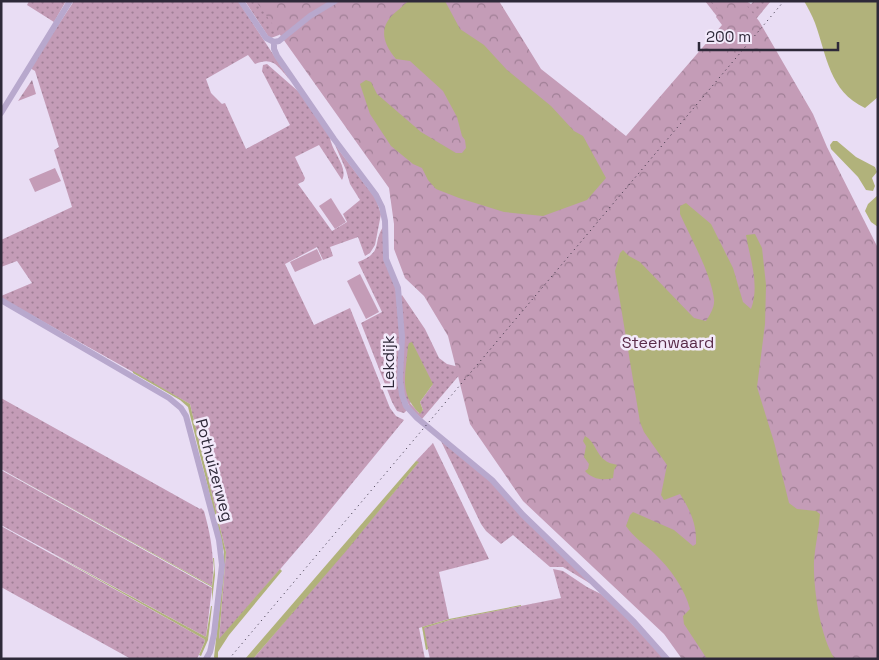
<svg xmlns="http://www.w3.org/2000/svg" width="879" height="660" font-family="'Space Grotesk',sans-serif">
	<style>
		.grass { fill: url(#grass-dots); fill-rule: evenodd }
		.forest { fill: url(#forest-firs) }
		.park { fill: url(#park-crowns) }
		.pitch { fill: #c49cb7 }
		.water { fill: #b1b27b }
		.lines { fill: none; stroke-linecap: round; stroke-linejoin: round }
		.minor { stroke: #b8a8cd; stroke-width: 6 }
		.rail { stroke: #2e2939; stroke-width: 1; stroke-dasharray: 1 4; stroke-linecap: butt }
		.labels { text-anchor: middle; stroke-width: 5; stroke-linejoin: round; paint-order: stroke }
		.park-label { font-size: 16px; fill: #592b49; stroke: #f3eafb }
		.street-label { font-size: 16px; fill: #2e2939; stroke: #f3eafb }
	</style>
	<defs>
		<pattern id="grass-dots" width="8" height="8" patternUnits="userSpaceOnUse" patternTransform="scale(1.25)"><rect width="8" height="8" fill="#c49cb7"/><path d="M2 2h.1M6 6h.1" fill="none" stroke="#a07f96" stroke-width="1.8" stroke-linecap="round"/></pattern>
		<pattern id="forest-firs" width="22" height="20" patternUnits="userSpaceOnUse" patternTransform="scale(1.25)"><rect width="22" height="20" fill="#c49cb7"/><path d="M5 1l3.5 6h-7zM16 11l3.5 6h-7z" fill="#a07f96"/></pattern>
		<pattern id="park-crowns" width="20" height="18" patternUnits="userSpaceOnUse" patternTransform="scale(1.25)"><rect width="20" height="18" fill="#c49cb7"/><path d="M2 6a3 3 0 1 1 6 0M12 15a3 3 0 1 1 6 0" fill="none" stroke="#a07f96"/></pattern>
	</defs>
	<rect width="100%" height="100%" fill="#e9ddf4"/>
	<path class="grass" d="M29 1H66L54 22 27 5Z
		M74 1H238L290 80C278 67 274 56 255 64L248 55 206 79 211 93 222 104 225 103 246 149 290 125 262 71 263 65 267 64 299 92 330 137C331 151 349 167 342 180L319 145 295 157 305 178 304 181 298 184 332 231 347 222 343 214 360 200 350 184 346 170 335 145 376 199 381 214 375 245 370 253 365 256 358 237 330 247 333 256 323 260 317 247 285 264 314 325 350 308 390 408 396 416 404 420 313 531 219 640 226 552 190 404 1 298V296L32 283 17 261 1 267V240L72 207 54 150 59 147 35 71 30 68Z
		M245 1H327L304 15 279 35 271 38 268 36Z
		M705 1H746L751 4 754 1H771L737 42Z
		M383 227V251L395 283 400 327 398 380 407 410 404 413 397 411 392 402 361 323 382 312 358 262C384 252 372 244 383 227Z
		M402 295 425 329 439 358 447 364 463 368 467 366 422 419 411 409 403 394 401 296ZM433 384 420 402 423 410 419 413 410 403Z
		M1 398 200 509 201 508 204 511C211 536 215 559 212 586L1 469Z
		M440 439 491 482 591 584 563 567H550L513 535 501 544 486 531 481 524Z
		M433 443 489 559 439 572 449 619 419 628 425 659H253L362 531 418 463 416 461Z
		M1 470 212 588 206 637 1 525Z
		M1 526 204 639 205 641 197 659H131L1 587Z
		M553 569 563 571 587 587 601 594 620 611 665 659H430L423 628 450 620 561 598Z"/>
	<path class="forest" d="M32 80 36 94 18 101Z"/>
	<path class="park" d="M256 1H499L541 69 626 136 722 25 716 17 720 12 711 1H743L759 21 813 114 827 147 878 248V659H682L664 634 523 501 470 424 448 336 424 296 405 278 394 249V224L389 188Z"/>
	<path class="pitch" d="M55 168 61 181 35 192 29 179Z
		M331 198 346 222 335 229 319 206Z
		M317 249 322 260 295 272 290 262Z
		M360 274 379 312 366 319 347 281Z"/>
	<path class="water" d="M445 1 460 29 484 45 507 70 551 106 574 131 583 136 606 178 587 200 543 216 504 212 459 198 436 189 428 180 422 168 413 164 391 146 370 114 360 84 366 80 371 82 377 94 421 132 456 153H462L466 148 465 140 462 136 457 117 443 91 410 61 396 59C382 42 378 26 397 11 400 9 405 3 409 1 417 0 437 1 445 1Z
		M804 1H878V97L865 108C829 91 827 56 815 23 812 15 808 8 804 1Z
		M833 141H837L856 157 875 167 877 172 872 178 875 186 873 191 866 190 858 177 831 149 830 145Z
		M878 195V227L871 222 865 211 868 204Z
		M686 203 711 224 733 268 743 302 751 309C760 285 750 259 746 235L755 234 762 248 766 285 765 324 757 387 774 442 789 503 797 509 816 511 820 514C819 530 815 545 814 561 813 587 820 637 835 659H707L684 624 683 616 690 609C685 589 670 568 654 553 645 544 634 538 626 526L630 515 633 512 674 530 693 546 696 544C697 524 690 510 680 494L664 500 661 495 667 465 644 432 640 422 615 271 620 253 623 250 629 256 640 262 694 318 706 321C710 315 715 307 714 299 711 274 691 238 680 214V206Z
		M412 342 433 384 420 402 423 410 420 414C398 393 406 374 408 346L409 343Z
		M133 371 190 404 226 552 219 639 280 569 282 571 229 635 218 652V659H215L214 657 223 577 224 552 188 407 180 400 133 373Z
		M585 436C595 441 596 455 606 461 608 463 614 464 617 465L614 470 613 478C603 481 592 479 585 471L588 469 589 464 584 457 586 446 583 441Z
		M416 461 419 462 347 550 253 659H245Z
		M1 469 212 586 214 569 213 558H214L215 575 212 601V587Z
		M51 553 206 637 211 606H212L208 640 201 656 199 655 205 641 204 639Z
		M521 605V606L450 620 424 628 428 649 426 650 422 627 449 619Z"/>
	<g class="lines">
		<path class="minor" d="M241 1 266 38 274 42
			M274 42V49L277 56 334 139 376 195 382 207 385 221 386 259 398 288 402 337 400 379 402 395 406 406 417 418 492 480 523 515 634 622 667 659
			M274 42 279 41 310 16 335 1
			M1 113 70 1
			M1 300 169 398 181 408 186 416 219 540 222 565 214 634 210 652 206 659"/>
		<path class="rail" d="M229 659 784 1"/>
	</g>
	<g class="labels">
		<g class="park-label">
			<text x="668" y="348">Steenwaard</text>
		</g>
		<g class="street-label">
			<text transform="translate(388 362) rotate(-90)" y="6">Lekdijk</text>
			<text transform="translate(215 470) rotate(75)" y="6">Pothuizerweg</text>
		</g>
	</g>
	<rect width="879" height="660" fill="none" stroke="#2e2939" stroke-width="5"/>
	<path d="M699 42v8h139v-8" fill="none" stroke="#2e2939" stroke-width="2.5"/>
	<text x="706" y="42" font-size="15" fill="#2e2939" stroke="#f3eafb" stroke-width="4" paint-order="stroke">200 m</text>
</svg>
